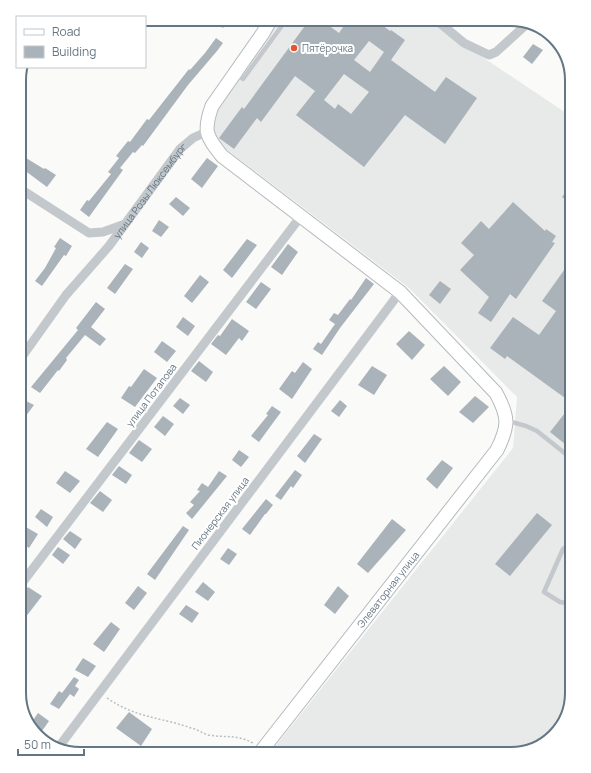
<svg xmlns="http://www.w3.org/2000/svg" width="591" height="773" font-family="Manrope,sans-serif">
	<style>
		.built { fill: #e8e9e9 }
		.building { fill: #aab3b9; fill-rule: evenodd }
		.lines { fill: none; stroke-linecap: round; stroke-linejoin: round }
		.secondary-casing { stroke: #b3babf; stroke-width: 15 }
		.path { stroke: #bbbfc2; stroke-width: 1.5; stroke-dasharray: 2 2; stroke-linecap: butt }
		.lane { stroke: #c3c8cc; stroke-width: 4.5 }
		.street { stroke: #c3c8cc; stroke-width: 9 }
		.secondary { stroke: #fff; stroke-width: 13 }
		.poi-dot { fill: #e4572e; stroke: #fff; stroke-width: 1.5 }
		.labels { text-anchor: middle; stroke-width: 4; stroke-linejoin: round; paint-order: stroke }
		.poi-label { font-size: 10px; fill: #657683; stroke: #fff; text-anchor: start }
		.street-label { font-size: 10px; fill: #657683; stroke: #fff }
		.rim { fill: none; stroke: #657683; stroke-width: 2 }
	</style>
	<rect width="100%" height="100%" fill="#fafaf8"/>
	<path class="built" d="M280 19H426L572 117V693L564 723 545 744 511 754H269L513 448 517 397 409 288 214 140 213 114Z"/>
	<path class="building" d="M209 19H229L223 28Z
		M310 19H320L339 33 349 19H374L390 31 391 30 405 40 391 60 435 92 446 77 477 98 445 144 405 115 364 167 296 115 315 91 295 76 261 122 257 118 234 149 219 138 242 107 244 109ZM369 41 384 52 370 72 354 60ZM344 74 369 92 351 114 338 104 335 109 324 100Z
		M216 38 223 43 217 51 188 85 143 146 142 145 135 153 133 152 120 168 123 170 89 217 80 210 87 200 89 201 111 174 108 172 119 158 116 156 128 141 130 142 147 119 149 120 189 69 190 70 205 53Z
		M533 44 543 50 532 64 523 57Z
		M26 158 44 169 45 168 56 175 47 187 20 167Z
		M207 158 218 166 202 188 191 179Z
		M572 184V205L562 197Z
		M176 197 190 208 183 216 169 204Z
		M513 202 545 231 546 229 556 236 552 242 555 243 516 299 510 294 491 322 478 313 489 297 460 270 474 255 461 243 481 221 489 229Z
		M159 220 169 227 161 237 152 231Z
		M60 238 72 246 66 256 64 255 42 286 35 281 45 268 56 248 54 247Z
		M247 239 257 245 232 278 223 270Z
		M141 242 149 248 142 258 134 252Z
		M288 244 298 252 282 275 271 267Z
		M572 259V356L569 360 572 362V403L507 356 505 359 490 348 513 317 539 335 556 311 542 301Z
		M125 264 133 269 115 294 107 288Z
		M200 275 209 282 192 303 184 296Z
		M366 278 374 284 340 328 322 355 313 349 318 342 321 344 335 324 329 320 334 313 338 315 350 299 351 300Z
		M440 281 451 289 440 304 429 295Z
		M261 282 271 289 256 309 246 302Z
		M96 302 105 309 91 327 106 339 100 346 85 335 66 358 67 360 59 371 58 370 40 393 31 387 78 330 76 328Z
		M183 317 195 326 188 336 176 327Z
		M232 319 249 331 242 341 239 338 226 355 211 344 218 335 220 336Z
		M409 331 425 345 412 360 396 344Z
		M162 341 176 351 167 362 154 352Z
		M199 361 213 372 206 382 191 371Z
		M303 362 312 369 292 399 279 389 292 371 295 373Z
		M372 366 387 375 374 395 358 385Z
		M444 366 461 382 448 396 430 379Z
		M144 369 157 378 135 407 121 398 129 386 131 387Z
		M475 396 489 407 473 423 459 412Z
		M180 398 190 405 183 414 173 406Z
		M340 400 347 406 339 417 331 411Z
		M26 401 34 405 19 425V410Z
		M572 404V436L565 444 550 432Z
		M272 406 281 412 259 442 251 436 268 415 266 414Z
		M163 416 174 424 165 436 154 427Z
		M107 422 118 429 98 457 86 449Z
		M314 434 322 439 305 463 297 456Z
		M139 440 152 449 142 462 129 453Z
		M239 450 249 457 241 467 232 460Z
		M442 460 453 468 437 489 426 479Z
		M119 466 132 475 126 484 112 475Z
		M295 470 302 475 293 488 291 486 281 500 275 496Z
		M65 471 80 481 70 493 56 483Z
		M219 471 227 476 192 519 186 513 194 505 190 502 200 491 197 490 202 483 208 487Z
		M100 491 112 500 103 512 90 503Z
		M266 499 273 505 266 514H265L250 535 242 529Z
		M41 509 53 517 47 527 35 517Z
		M537 513 552 525 510 576 495 564Z
		M392 519 406 530 368 573 357 564Z
		M24 526 38 534 29 548 19 541V532Z
		M183 526 189 530 155 580 147 574Z
		M70 531 82 539 75 549 63 539Z
		M58 547 70 555 63 564 52 555Z
		M228 548 237 554 229 565 220 559Z
		M203 582 215 592 208 601 195 592Z
		M138 586 147 593 134 610 125 603Z
		M338 586 349 596 335 614 324 605Z
		M28 587 42 596 25 618 19 613V599Z
		M186 605 199 613 192 623 179 614Z
		M111 622 120 629 104 652 93 644Z
		M83 658 96 666 88 677 75 670Z
		M74 677 79 680 75 686 79 689 74 697 70 694 59 709 50 704 59 691 62 693Z
		M129 712 152 729 141 746 116 728Z
		M38 713 49 721 42 731 31 723Z"/>
	<g class="lines">
		<g class="secondary-casing">
			<g id="secondary">
				<path id="s2" d="M259 754 497 450C509 426 509 417 496 393L400 292 222 156C206 136 203 131 212 106L263 33 271 19"/>
			</g>
		</g>
		<path class="path" d="M107 698C136 718 160 717 191 728 197 729 202 733 208 735 225 738 236 734 253 743"/>
		<path class="lane" d="M236 74 243 79 281 27
			M508 421 526 426 537 431 572 459
			M572 604 560 602 544 592 563 549 572 542"/>
		<g class="street">
			<path d="M435 19 464 43 489 55 496 52 528 23"/>
			<path d="M19 188 89 233 103 232 125 224"/>
			<path id="s1" d="M19 361 66 295 109 246 180 149 193 138 206 132"/>
			<path d="M19 587 301 216"/>
			<path d="M58 748 400 292"/>
		</g>
		<use href="#secondary" class="secondary"/>
	</g>
	<circle class="poi-dot" cx="294" cy="48" r="4"/>
	<g class="labels">
		<g class="poi-label">
			<text x="302" y="52">Пятёрочка</text>
		</g>
		<g class="street-label">
			<text dy="4" stroke="none"><textPath href="#s1" startOffset="215">улица Розы Люксембург</textPath></text>
			<text transform="translate(151 395) rotate(-53)" y="4">улица Потапова</text>
			<text transform="translate(220 513) rotate(-53)" y="4">Пионерская улица</text>
			<text dy="4" stroke="none"><textPath href="#s2" startOffset="209">Элеваторная улица</textPath></text>
		</g>
	</g>
	<path d="M0 0H591V773H0ZM80 26H511A54 54 0 0 1 565 80V693A54 54 0 0 1 511 747H80A54 54 0 0 1 26 693V80A54 54 0 0 1 80 26Z" fill="#fff" fill-rule="evenodd"/>
	<path class="rim" d="M80 26H511A54 54 0 0 1 565 80V693A54 54 0 0 1 511 747H80A54 54 0 0 1 26 693V80A54 54 0 0 1 80 26Z"/>
	<rect x="16" y="16" width="130" height="52" fill="#ffffff" stroke="#c1c8cd"/>
	<rect x="24" y="29" width="20" height="6" fill="#ffffff" stroke="#c1c8cd"/>
	<text x="52" y="36" font-size="12" fill="#657683">Road</text>
	<rect x="24" y="46" width="20" height="12" fill="#aab3b9" stroke="#c1c8cd"/>
	<text x="52" y="56" font-size="12" fill="#657683">Building</text>
	<path d="M18 749v6h66v-6" fill="none" stroke="#657683" stroke-width="2"/>
	<text x="24" y="749" font-size="12" fill="#657683" stroke="#ffffff" stroke-width="3" paint-order="stroke">50 m</text>
</svg>
